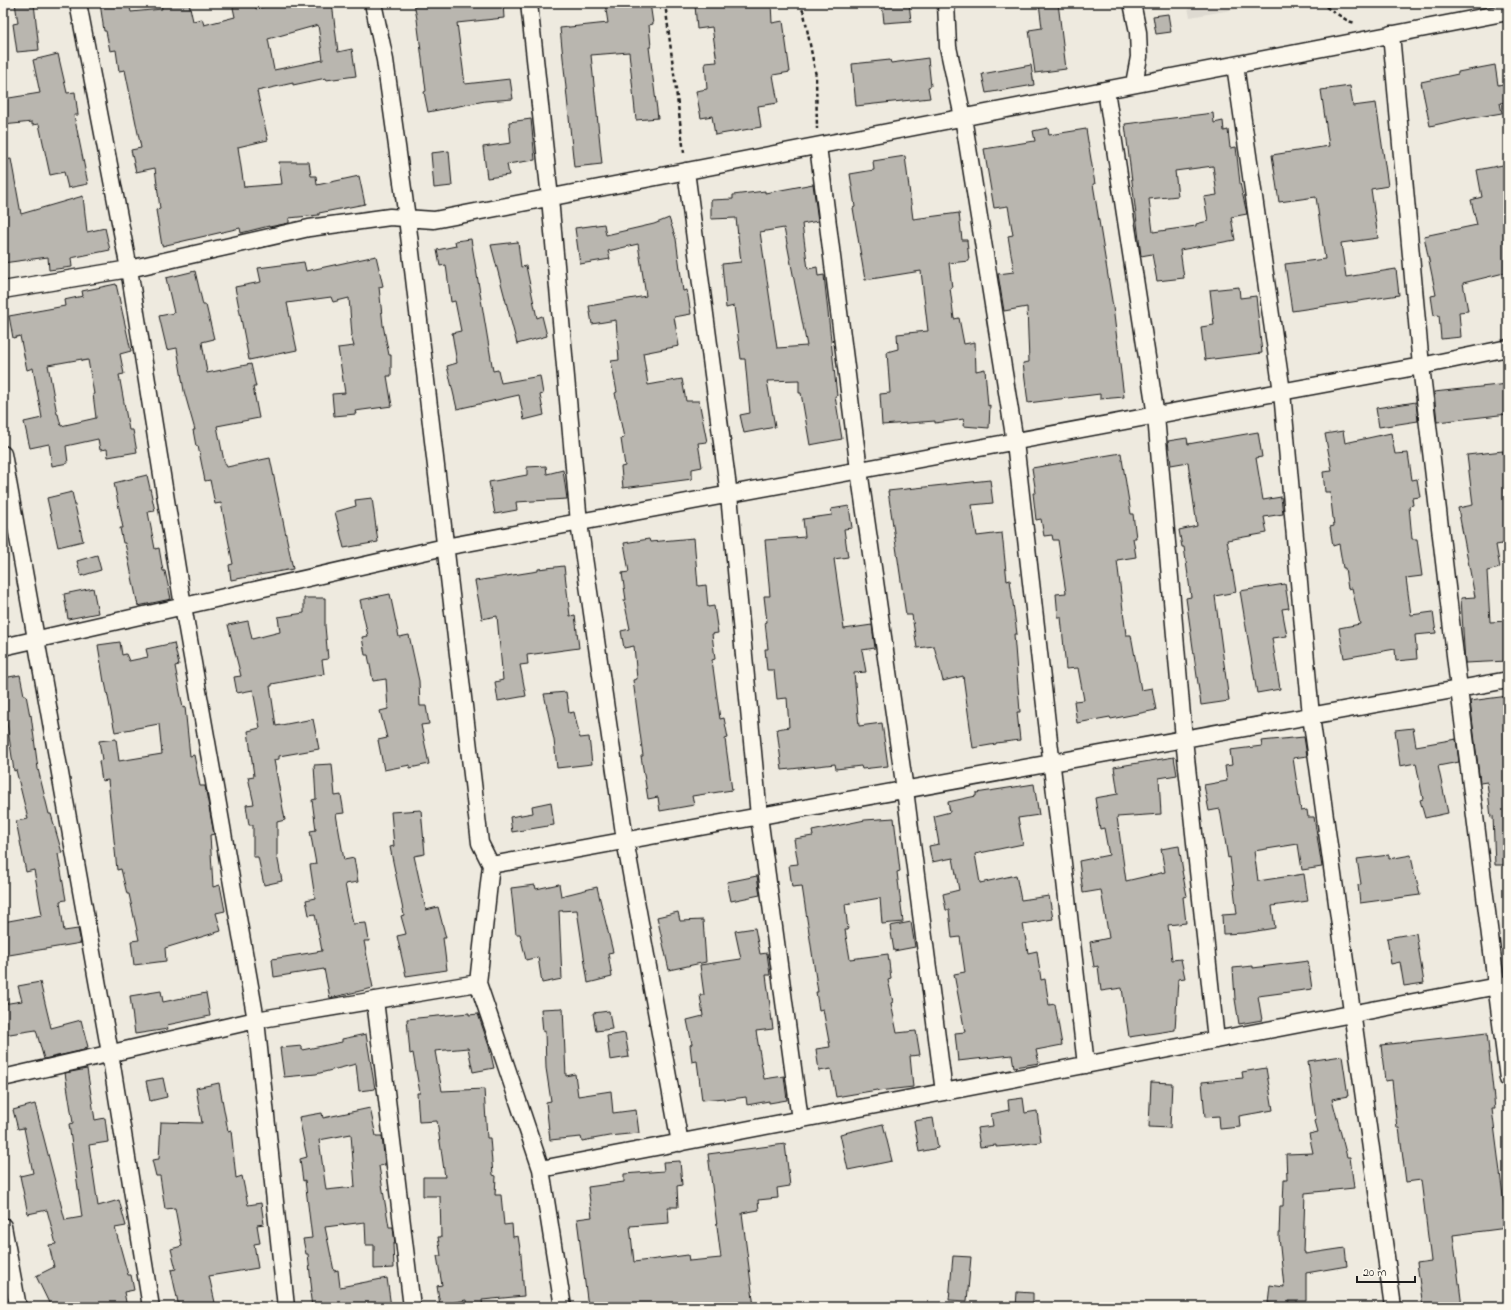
<svg xmlns="http://www.w3.org/2000/svg" width="1511" height="1310" font-family="'Indie Flower',sans-serif">
	<style>
		.built { fill: #dedad1 }
		.building { fill: #b9b6af; stroke: #1c1c1c; fill-rule: evenodd }
		.lines { fill: none; stroke-linecap: round; stroke-linejoin: round }
		.street-casing { stroke: #1c1c1c; stroke-width: 19 }
		.path { stroke: #1c1c1c; stroke-width: 2.5; stroke-dasharray: 4 3; stroke-linecap: butt }
		.street { stroke: #fbf7ec; stroke-width: 16 }
	</style>
	<rect width="100%" height="100%" fill="#eeeadf"/>
	<filter id="ink" filterUnits="userSpaceOnUse"><feTurbulence type="fractalNoise" baseFrequency=".025" numOctaves="2"/><feDisplacementMap in="SourceGraphic" scale="8" xChannelSelector="R" yChannelSelector="G"/><feConvolveMatrix kernelMatrix="1 2 1 2 8 2 1 2 1" color-interpolation-filters="sRGB"/></filter>
	<g filter="url(#ink)">
		<path class="built" d="M1187 3H1272L1190 17Z"/>
		<path class="building" d="M15 3H34L39 50 17 52 13 24 18 23Z
			M100 3H129L131 12 162 9 161 3H189L193 21 202 19 204 25 235 17 232 3H254L256 9 277 3H332L338 52 352 49 356 76 326 80V78L293 85V83L257 91 268 140 238 147 244 187 282 184 279 162H309L311 176H316L317 185 359 176 365 204 319 213V215L289 218V223L269 227V226L241 233 240 228 162 246 156 210 160 209 155 168 136 172 131 150 141 148 125 70 119 71 116 50 110 51 106 31H104ZM318 25 323 60 274 70 268 39Z
			M414 3H503L504 18 457 23 465 84 510 79 513 99 485 101 428 112 424 92 426 91 417 19Z
			M605 3H650L653 24 649 25 651 47H649L658 118 636 120 629 52 591 55 602 164 574 167 560 28 608 23Z
			M717 3H771L772 23 783 21 790 72 773 75 778 103 758 106 761 127 715 135 712 116 701 118 696 91 707 89 705 63 717 62 712 27 697 29 695 5Z
			M882 3H909L911 21 884 23Z
			M1039 3H1058L1066 69 1035 73 1029 30 1042 28Z
			M1168 14 1171 32 1156 34 1153 16Z
			M58 54 67 93 75 92 78 115H74L88 184 68 188 64 172 50 175 39 124 32 125V122L3 125V99L40 93 33 60Z
			M928 58 931 86 928 87 930 98 856 106 852 64 890 60 891 63Z
			M1031 65 1034 85 986 93 982 74Z
			M1495 65 1498 85 1508 83V102L1500 103 1502 113 1466 119V118L1430 126 1421 82 1458 74V72Z
			M1350 86 1353 106 1376 103 1388 186 1371 189 1378 238 1341 243 1346 277 1396 269 1399 295 1292 311 1285 264 1325 259 1316 197 1279 202 1272 155 1329 146 1321 90Z
			M1213 113 1214 123 1223 121 1224 131 1228 130 1230 148 1236 147 1240 183 1247 214 1231 217 1235 240 1180 250 1184 278 1157 281 1152 254 1141 256 1125 124ZM1213 166 1217 195 1204 197 1208 221 1196 224V226L1153 232 1149 199 1178 196 1175 171Z
			M531 119 535 160 507 164 509 175 487 178 483 147 511 143 509 122Z
			M1048 128 1049 135 1086 129 1095 184H1093L1113 307 1124 397 1100 399V394L1028 403 1023 363 1029 362 1027 307 1004 311 998 274 1014 272 1008 236 1013 235 1008 206 994 208 984 149 1035 141 1033 131Z
			M449 151 452 186 434 188 431 153Z
			M905 156 913 219 959 213 962 240H967L969 261 949 263 952 288H950L954 319 959 318 964 344 975 342 976 371 985 369 988 406 990 405 989 428 963 426 964 419 935 423V421L882 425 880 394 890 393 887 352 898 349 897 334 928 331 921 271 865 280 853 208 855 207 850 174 874 170 873 161Z
			M11 159 21 214 83 196 87 232 105 228 110 250 71 258 72 267 49 270 48 257 3 263V160Z
			M1508 164V272L1463 283 1468 311 1459 312 1461 337 1441 339 1439 315 1434 316 1431 296 1436 295 1424 236 1477 225 1471 200 1482 197 1477 170Z
			M813 184 818 221 802 224 808 269 817 267 818 276 824 275 837 396H835L842 439 810 445 801 393H799V380L767 381 775 427 744 433 740 415 750 413 745 359H741L734 306 726 308 722 264 741 262 736 218 711 219V200L733 199V195L765 191V193ZM784 228 807 346 777 348 760 232Z
			M669 218 676 239 683 291 687 290 691 314 674 317 679 346 643 353 648 385 682 379 686 401H699L707 442 698 443 702 467 692 469V479L623 488 621 467 625 466 621 439 624 438 615 393 617 392 611 361 619 360 616 320 592 324 589 306 646 296 638 244 608 251 610 259 580 264 575 228 604 224 606 235 654 224Z
			M471 239 493 371 498 370 501 383 540 376 543 394 540 395 544 415 524 420 519 395 457 409 447 366 457 363 452 333 461 331 455 301 451 302 446 265 440 266 437 250 456 246 455 241Z
			M518 242 521 267 526 266 537 318 542 316 547 336 517 344 491 245Z
			M376 256 383 286 379 287 383 325 389 355H391V376H387L392 406 355 411 356 414 334 416 332 394 345 393 338 348 354 346 351 336 352 335 349 298 333 302 331 297 287 303 297 350 249 360 235 287 261 282 258 268 304 262 306 271Z
			M195 271 203 305H206L214 339 202 342 207 373 251 364 256 387H253L259 418 217 426 224 461 227 467 270 458 293 569 231 580 229 565 233 564 221 503 215 504 210 480 205 481 198 446H196L193 430H195L184 391 177 348 167 350 159 316 174 313 166 278Z
			M116 284 131 351 120 354 124 374 119 375 129 430H133L137 452 108 457 107 449 100 450 98 439 66 446 68 463 52 466 49 444 30 448 24 422 42 418 33 368 27 370 20 336 13 338 9 316 65 306 64 300 83 296 82 291ZM82 359V361L88 360 94 394H93L96 418 61 426 58 414H57L48 365Z
			M1239 287 1240 298 1256 296 1262 353 1205 360 1201 327 1214 325 1210 290Z
			M1508 384V414L1437 422 1434 392Z
			M1416 402 1418 421 1379 427 1376 408Z
			M1343 431 1345 443 1391 433 1395 454 1408 453 1412 480 1417 479 1420 497 1412 498 1413 505 1409 506 1412 539H1417L1422 576 1406 578 1411 615 1433 612 1436 633 1415 635 1417 659 1396 661 1395 649 1344 658 1339 628 1360 624 1352 588 1348 589 1345 568H1343L1339 544 1333 546 1330 527 1334 526 1330 492H1325L1323 472 1332 471 1325 434Z
			M1258 432 1262 457 1256 458 1263 500 1281 497 1283 514 1264 517 1267 533 1227 540 1236 592 1215 596 1229 701 1201 705 1186 598 1191 597 1184 547H1182L1179 530 1197 526 1188 462 1171 465 1168 441 1187 438 1188 444Z
			M1503 451 1507 486H1504L1508 510V543L1496 545 1500 568 1487 571 1490 622 1508 621V661L1465 663 1461 598 1475 597 1458 508 1473 505 1467 455Z
			M1121 453 1131 514H1133L1136 538H1133L1136 557 1117 560 1126 635H1131L1141 690 1152 688 1156 710 1111 719 1110 717 1077 723 1074 701 1084 700 1078 668 1066 669 1061 617H1058L1056 594 1066 593 1058 540H1053L1052 535 1044 536 1041 519 1036 520 1033 493H1036L1032 468Z
			M546 466 547 474 563 470 567 499 516 502 517 510 495 514 489 482 527 475V467Z
			M147 475 155 511 148 512 155 549 159 548 163 571H165L171 599 138 606 125 543H123L120 528H123L114 483Z
			M990 480 993 503 972 505 977 536 1002 533 1007 581 1010 580 1017 634H1014L1020 712H1017L1020 740 996 743V744L973 748 963 676 943 681 934 646 917 648 912 615H906L888 491Z
			M72 492 83 541 58 547 47 498Z
			M372 498 378 542 344 548 335 512 356 506 355 500Z
			M849 506 852 528 844 529 848 557 834 559 844 629 872 625 875 648 862 650 866 672 854 673 859 726 882 723 888 766 862 769 861 766 836 769 835 764 782 770 777 729 789 727 787 698 777 699 774 670H767L765 649H768L765 622H767L764 596H770L765 540 805 537 803 519 832 515 831 509Z
			M694 538 698 586 706 585 708 607 714 606 718 633 712 634 715 659 712 660 720 719 724 718 728 738 725 739 732 790 692 796 694 805 660 811 658 797 648 799 641 756H643L633 680 637 679 634 646 624 648 621 631 630 629 624 600H626L622 573 629 572 624 543 649 539 650 542Z
			M97 555 101 570 81 576 77 561Z
			M564 566 570 616 575 615 579 648 527 655 528 664 520 665 526 696 498 701 495 682 503 680 497 616 482 619 475 581 538 571V569Z
			M1285 584 1289 608 1282 609 1287 636 1272 638 1280 689 1257 693 1240 591Z
			M93 588 98 613 68 619 64 594Z
			M390 594 399 637 409 635 419 681 420 706H426L429 724 421 725 429 764 410 768V765L384 770 378 740 387 738 380 711 388 709 386 679 373 681 368 655H365L362 637 368 636 360 600Z
			M304 598H325V626L328 659 322 660 324 674 272 684V686H270L276 726 313 719 319 749 279 756V759L274 760 285 820 277 822V855L282 881 264 885 258 857H253V825H249L246 805 254 804 248 777 254 776 248 731 260 728 253 690 237 693 234 677 241 676 228 625 248 621 252 639 280 632 278 617 304 613Z
			M120 642 122 655 126 654 129 661 148 657 146 649 174 643 179 665 175 666 183 708 185 707 190 756 194 755 200 786H205L214 834 210 835 213 887 220 885 225 911 216 913 221 931 165 948 166 961 134 965 131 941 139 940 129 894H127L121 869 117 870 108 780 102 781 99 761 102 760 99 741 116 739 119 761 162 754 159 724 115 732 105 682H104L98 645Z
			M20 675 24 695H26L30 716 31 715 38 769 49 814H51L62 853 58 854 66 900 60 901 64 931 78 929 81 943 3 956V922L42 915 34 870 26 872 16 821 28 819 16 770 14 771 6 716 3 717V678Z
			M566 692 569 713 574 712 580 738 589 737 592 764 557 768 554 740 544 694Z
			M1508 696V865H1495L1493 816 1491 817 1487 782 1480 783 1470 701Z
			M1413 728 1416 746 1456 739 1459 762 1438 766 1448 813 1425 818 1420 800 1423 799 1416 763 1400 766 1395 730Z
			M1304 737 1307 756 1293 758 1301 811 1307 810 1308 817H1314L1322 867 1302 870 1298 844 1254 851 1258 881 1304 874 1308 901 1272 906 1275 928 1245 933 1223 934 1222 915 1237 914 1230 857 1228 858 1220 809 1209 811 1204 785 1227 781 1225 766 1232 765 1230 750 1262 746 1261 741Z
			M1174 757 1177 775 1159 778 1161 814 1117 817 1126 881 1165 872 1161 849 1179 846 1183 871H1182L1187 896 1183 897 1186 923 1168 925 1172 960 1181 959 1185 978 1178 979 1175 1030 1129 1037 1122 988 1101 991 1098 966 1094 967 1090 942 1109 938 1101 890 1083 893 1079 861 1109 855 1104 828 1100 829 1095 798 1118 794 1114 767Z
			M332 764 335 796 341 795 344 813 336 814 344 860 354 858 358 882 345 884 353 924 366 923 369 941H364L373 988 330 998 324 969 274 977 272 959 322 951 315 914 309 915 306 900 315 898 310 865 316 864 310 831 316 830 312 800 316 799 314 765Z
			M1034 784 1039 815 1018 818 1023 844 975 854 980 883 1016 875 1021 900 1049 896 1053 919 1023 924 1028 953 1037 951 1041 980 1045 979 1049 1005 1055 1004 1062 1045 1036 1050 1039 1063 1014 1067 1012 1055 958 1061 955 1033 965 1032 954 974 965 972 960 937 952 938 949 910H946L943 894 959 890 953 858 932 862 929 846 939 844 934 816 950 812 948 802 976 796V793Z
			M551 802 554 825 512 832 510 817 533 813 532 806Z
			M421 810 425 854 414 856 426 910 438 907 446 938H443L447 970 406 976 397 936 406 934 401 916 404 915 390 847 394 846 391 812Z
			M894 818 900 871 897 872 903 922 882 924 880 898 845 904 848 930H845L850 959 888 954 891 979 888 980 893 1002 891 1003 897 1033 916 1031 920 1055 910 1056 913 1087 878 1091 877 1090 836 1097 831 1069 819 1071 816 1049 830 1047 823 1009 819 1010 816 992H818L802 886 792 887 789 865 798 864 794 839 813 836 812 831 865 820Z
			M1389 855V859L1411 855 1415 877H1416L1420 895 1360 903 1358 885 1361 884 1357 859Z
			M757 876 760 895 731 901 727 882Z
			M559 884 561 896 597 887 613 952 608 953 612 977 588 983 577 910 559 911 562 979 542 983 538 957 526 960 520 934H516L511 888 535 885 536 889Z
			M678 912 680 921 703 920 706 962 669 970 657 917Z
			M911 922 915 947 894 951 890 926Z
			M755 928 760 954 767 953 770 975H766L773 1029 756 1031 764 1079 784 1076 787 1100 769 1103V1101L747 1105 746 1097 724 1100V1098L702 1100 697 1061 692 1062 690 1045 692 1044 687 1020 703 1016 700 995H704L700 965 741 959 735 931Z
			M1416 933 1424 983 1404 986 1400 962 1391 964 1387 938Z
			M1308 961 1312 989 1258 996 1262 1020 1239 1024 1235 999 1233 968 1253 966V968Z
			M40 982 51 1028 81 1020 88 1047 84 1048V1050L44 1059 36 1030 3 1035V1004L22 1001 18 986Z
			M161 991 163 1002 206 993 210 1016 167 1025 168 1029 135 1034 130 996Z
			M563 1008 566 1076 575 1074 578 1096 611 1091 613 1113 636 1110 639 1133 609 1136 582 1141 581 1137 550 1140 546 1102 551 1101 546 1068 545 1031 543 1032 541 1009Z
			M609 1011 612 1029 596 1031 593 1013Z
			M469 1013V1015L478 1014 489 1046 494 1068 473 1072 468 1048 435 1051 442 1091 484 1089 487 1138H490L493 1175 496 1176 495 1195H501L504 1225 512 1224 513 1237 518 1236 521 1255 524 1296 482 1300 483 1307H467L466 1300 440 1305 437 1286 442 1285 437 1256H441L438 1237H441L440 1196H423V1177H445L437 1121 419 1122 417 1093H420L413 1053 410 1054 407 1019Z
			M625 1033 629 1057 610 1060 607 1036Z
			M1487 1033 1495 1109H1492L1507 1228 1453 1235 1462 1307H1423L1417 1263 1431 1261 1421 1180 1406 1182 1399 1128H1397L1392 1080 1385 1081 1381 1045Z
			M366 1034 375 1089 359 1091 356 1064 316 1074 284 1077 280 1048 302 1046V1050L342 1042V1039Z
			M1342 1056 1348 1096 1332 1099 1347 1157H1350L1354 1188 1305 1193 1303 1252H1305V1254L1345 1248 1347 1266 1306 1273V1301H1289L1288 1306 1268 1303 1270 1285 1284 1287 1279 1237 1280 1206H1283L1284 1180H1287L1286 1154 1313 1153 1309 1134 1318 1132 1315 1121 1316 1120 1308 1061Z
			M1266 1068 1273 1110 1239 1116 1240 1127 1220 1129 1219 1116 1205 1117 1202 1082 1243 1078 1242 1072Z
			M87 1069 95 1120 105 1118 108 1142 89 1145 98 1206 119 1200 126 1226 115 1228 128 1275H131L134 1290 124 1292 127 1307H51L36 1276 54 1267 49 1245 56 1244 47 1210 28 1214 20 1176 33 1173 24 1128 18 1129 13 1110 35 1104 65 1220 82 1217 69 1124 73 1123 65 1073Z
			M163 1078 167 1097 150 1101 146 1081Z
			M1151 1082 1172 1083 1170 1128 1149 1127Z
			M219 1083 228 1131 231 1130 236 1178 242 1176 248 1205 261 1203 264 1224 257 1225 260 1243 254 1244 258 1268 209 1276 216 1307H179L171 1270 176 1269 171 1249 182 1246 175 1208 165 1209 160 1176H156L152 1160 159 1159 161 1122 202 1123 196 1088Z
			M1023 1098 1025 1113 1037 1111 1041 1142 1009 1146 996 1147V1145L980 1147 977 1128 993 1126 991 1114 1009 1110 1008 1100Z
			M370 1108 376 1136H382L385 1165 379 1166 389 1227H393L395 1244H393L394 1268 374 1269V1245H366L365 1222 325 1227 334 1271 338 1270 340 1287 387 1278 391 1307H312L310 1292H312L308 1254H306L303 1239 312 1238 305 1180 303 1181 300 1159 307 1157 299 1117 322 1113 323 1118ZM351 1134 355 1187 326 1190 319 1140Z
			M933 1118 938 1148 919 1152 914 1121Z
			M883 1124 892 1161 848 1170 840 1134Z
			M785 1144 790 1186 777 1188 778 1198 758 1200 759 1210 742 1213 754 1307H588L577 1219 592 1217 588 1187 624 1182V1174L664 1171 663 1162 680 1161 682 1185 677 1186 678 1207H668L669 1223 630 1226 634 1262 688 1255 689 1261 721 1258 708 1154Z
			M953 1256 971 1257 967 1301 949 1300Z
			M1017 1292 1033 1293V1307H1016Z"/>
		<g class="lines">
			<g class="street-casing">
				<path id="street" d="M78 3 129 269 183 606 256 1020 286 1307
					M373 3 385 60 407 218 480 843 491 865 478 983 541 1169 563 1307
					M529 3 550 198 579 523 625 840 680 1143
					M946 3 948 47 963 117 1015 442 1086 1065
					M1132 3 1138 32 1139 57 1134 84
					M1391 34 1421 366 1459 689 1508 1079
					M1235 65 1282 392 1311 716 1393 1307
					M1106 90 1156 416 1184 739 1216 1040
					M818 146 859 470 905 790 944 1092
					M686 171 729 495 759 816 800 1120
					M3 290 129 269 309 228 390 217 434 220 1508 12
					M3 454 110 1053 151 1307
					M3 647 445 547 1421 366 1508 348
					M491 865 1508 680
					M375 1000 412 1307
					M3 1078 256 1020 478 983
					M541 1169 1508 984
					M3 1226 18 1307"/>
			</g>
			<path class="path" d="M665 3 684 153
				M799 3 804 13 816 76 817 129
				M1320 3 1348 21 1355 23"/>
			<use href="#street" class="street"/>
		</g>
	</g>
	<rect width="1511" height="1310" fill="none" stroke="#fbf7ec" stroke-width="16"/>
	<rect x="8" y="8" width="1495" height="1294" fill="none" stroke="#1c1c1c" stroke-width="1.5" filter="url(#ink)"/>
	<path d="M1357 1276v6h58v-6" fill="none" stroke="#1c1c1c" stroke-width="2"/>
	<text x="1363" y="1276" font-size="12" fill="#1c1c1c" stroke="#fbf7ec" stroke-width="3" paint-order="stroke">20 m</text>
</svg>
